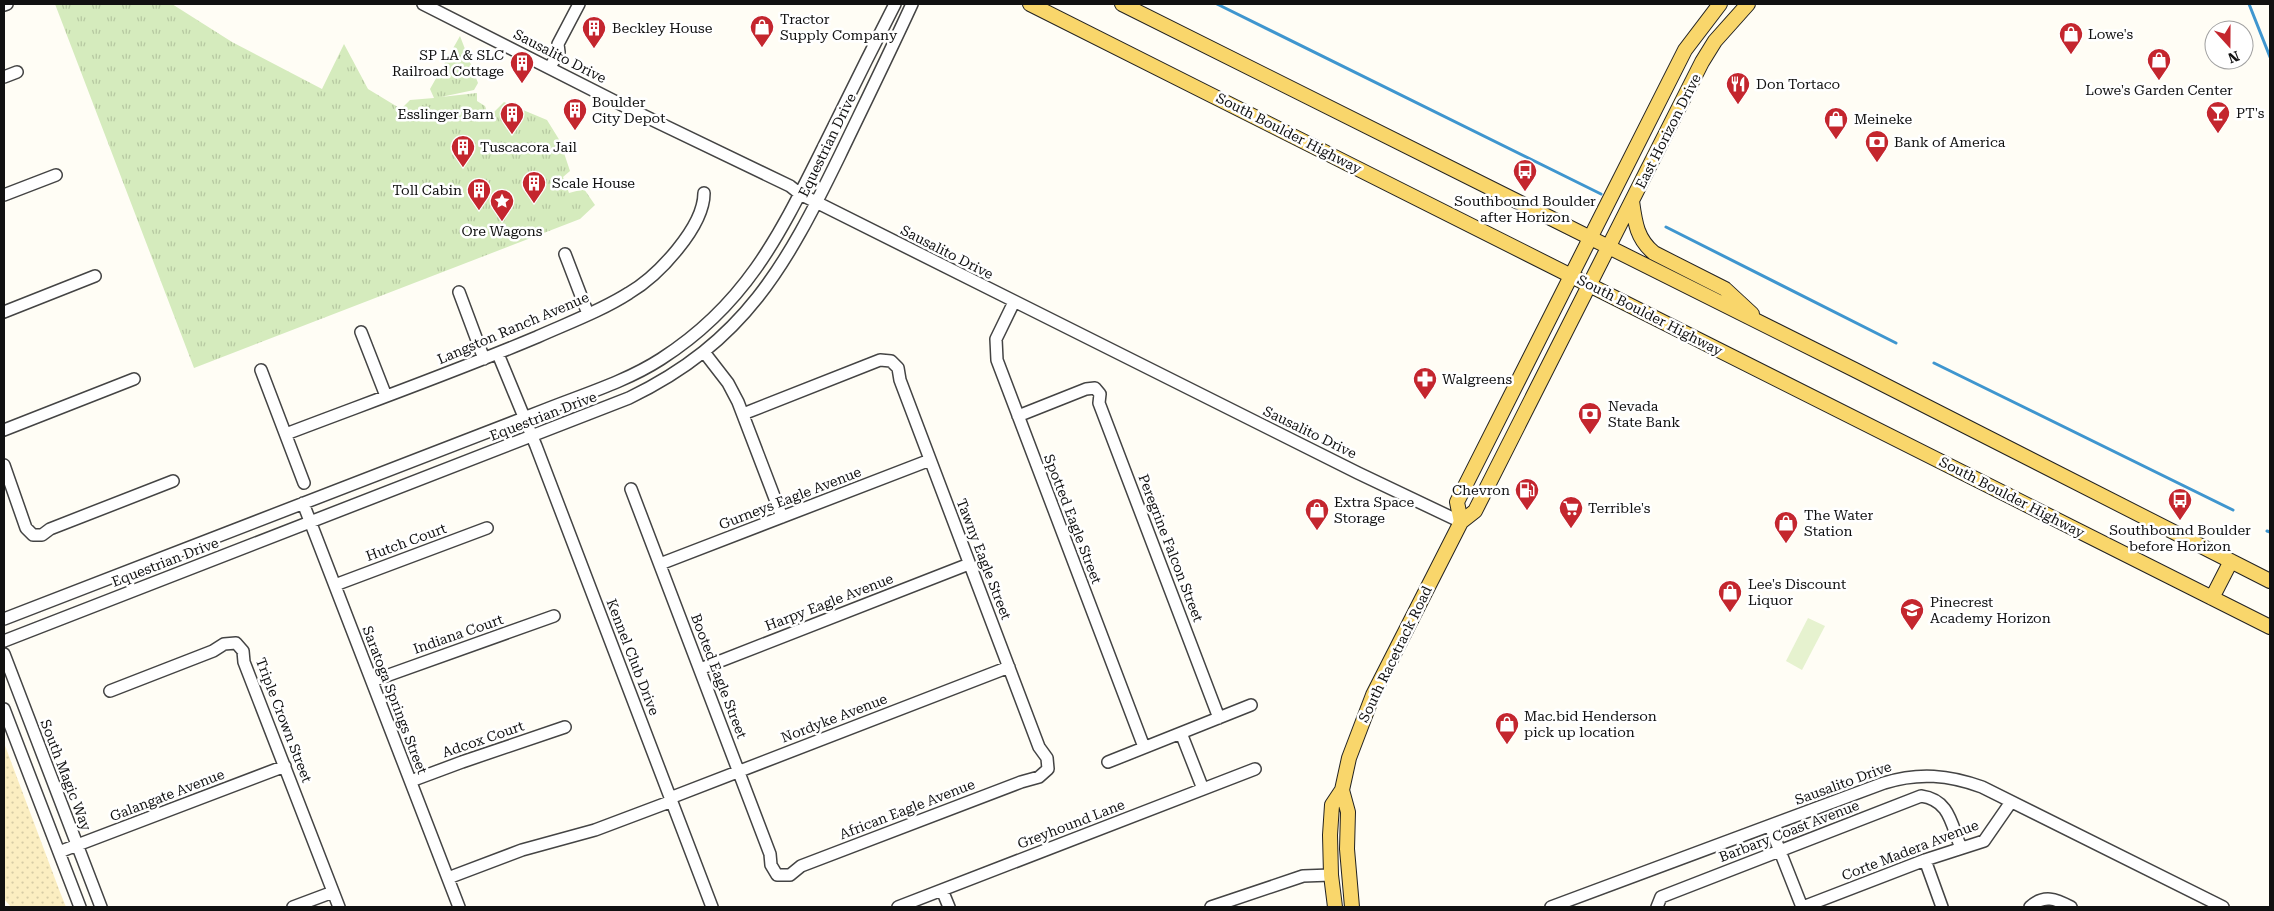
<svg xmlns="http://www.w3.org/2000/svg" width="2274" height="911" font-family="'Roboto Serif',serif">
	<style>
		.grass { fill: url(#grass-tufts) }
		.sand { fill: url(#sand-dots) }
		.pitch { fill: #e6f2cf }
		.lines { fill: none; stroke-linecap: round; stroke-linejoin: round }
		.stream { stroke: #3f96cf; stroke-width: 3 }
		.minor-casing { stroke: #444; stroke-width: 14 }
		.major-casing { stroke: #222; stroke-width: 16 }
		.minor { stroke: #fff; stroke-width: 11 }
		.major { stroke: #f9d66b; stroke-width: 14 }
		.labels { text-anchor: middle; stroke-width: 5; stroke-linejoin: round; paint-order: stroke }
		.poi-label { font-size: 14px; fill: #111; stroke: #fff; text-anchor: start }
		.street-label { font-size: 14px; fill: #111; stroke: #fff }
	</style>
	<defs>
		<pattern id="grass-tufts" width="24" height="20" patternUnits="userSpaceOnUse" patternTransform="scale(1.25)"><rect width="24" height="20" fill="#d5ebbd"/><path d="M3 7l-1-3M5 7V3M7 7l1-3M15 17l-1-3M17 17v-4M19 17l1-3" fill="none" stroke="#b6c8a1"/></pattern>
		<pattern id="sand-dots" width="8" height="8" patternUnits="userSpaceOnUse" patternTransform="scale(1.25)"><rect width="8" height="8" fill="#fbeec1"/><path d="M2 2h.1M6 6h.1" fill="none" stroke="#d6cba5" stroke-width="1.8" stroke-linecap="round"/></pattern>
	</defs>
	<rect width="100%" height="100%" fill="#fffdf5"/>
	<path class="grass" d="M55 4H172L232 42 322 89 344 44 368 89 401 109 410 100 434 98 430 89 460 36 478 83 474 90 441 97 477 93V101L485 106 487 113 491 115 504 102 547 120 560 141 570 171 563 177 569 193 584 189 595 205 580 219 194 368Z"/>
	<path class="sand" d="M4 743 60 892 66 907H11L4 899Z"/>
	<path class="pitch" d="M1808 618 1825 626 1802 670 1786 661Z"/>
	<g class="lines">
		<path class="stream" d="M1217 4 1601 194
			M2249 4 2270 57
			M1666 227 1896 343
			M1934 363 2233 510
			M2267 531 2270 532"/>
		<g class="minor-casing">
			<path id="minor" d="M423 4 632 110 790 186 800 194 1358 473 1461 522
				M4 5 7 4
				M550 67 559 52 558 44 579 4
				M4 77 17 72
				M4 195 56 175
				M565 254 588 314
				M459 292 484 359
				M1014 302 996 339 997 360 1144 747
				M4 312 95 276
				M361 332 386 396
				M704 352 728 383 738 402 782 517
				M498 354 536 446 712 907
				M261 370 304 483
				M1018 416 1086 389 1095 388 1100 394 1099 403 1219 718
				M4 430 134 379
				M286 434C370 402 454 372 537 337 568 323 601 311 629 293 658 276 704 227 704 193
				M4 465 26 528 33 535H42L50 529 173 481
				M631 489 770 854 771 865 777 875H790L801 866 1021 782 1039 777 1048 769 1047 758 1039 747 900 380 898 368 891 361 880 360 743 414
				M303 503 459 907
				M660 564 930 460
				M335 585 487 528
				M4 619 547 409C585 394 627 381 661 359 747 304 780 234 824 146 847 99 871 51 895 4
				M4 641 629 398C745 342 786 266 840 155 864 105 889 54 912 4
				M4 654 101 907
				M700 669 969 564
				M372 681 554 616
				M110 691 213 651 224 644 236 643 243 651 244 662 339 907
				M4 709 80 907
				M1181 733 1203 789
				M1108 762 1251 705
				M411 781 462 762 565 727
				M670 798 1009 667
				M1770 826 1802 907
				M59 852 285 766
				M1925 860 1942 907
				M448 878 522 850 595 830 672 801
				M942 890 949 907
				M293 907 333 892
				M898 907 1255 769
				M1211 907 1303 876 1331 875
				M1551 907 1884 783C1919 772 1949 775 1982 787L2223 907
				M1657 907 1661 897 1921 796C1950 800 1951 824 1961 848
				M1803 907 1925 860 1984 841 2011 802
				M2030 907C2044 894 2056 899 2071 907"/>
		</g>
		<g class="major-casing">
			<path id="major" d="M1030 4 2270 627
				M1122 4 1855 370 2270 581
				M1632 201C1635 223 1637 239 1654 253L1725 289 1752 314
				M1461 522 1457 502 1685 50 1720 4
				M2212 598 2231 561
				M1342 790 1348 812 1347 849 1352 907
				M1335 907 1331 875 1330 835 1332 805 1342 790 1349 758 1373 695 1461 522 1475 511 1702 62 1715 41 1748 4"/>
		</g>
		<use href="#minor" class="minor"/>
		<use href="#major" class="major"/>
	</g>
	<defs>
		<g id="shop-pin" transform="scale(1.25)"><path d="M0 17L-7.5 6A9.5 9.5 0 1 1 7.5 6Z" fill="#c4262e" stroke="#fff"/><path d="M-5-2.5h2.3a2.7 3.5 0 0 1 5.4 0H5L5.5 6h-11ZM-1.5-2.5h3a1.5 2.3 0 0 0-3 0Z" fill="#fff"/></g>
		<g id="building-pin" transform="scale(1.25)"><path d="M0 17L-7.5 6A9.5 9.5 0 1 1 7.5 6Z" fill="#c4262e" stroke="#fff"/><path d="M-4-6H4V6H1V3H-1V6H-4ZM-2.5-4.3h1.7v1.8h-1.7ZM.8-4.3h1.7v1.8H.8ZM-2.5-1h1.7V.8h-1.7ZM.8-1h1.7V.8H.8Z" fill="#fff"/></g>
		<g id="restaurant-pin" transform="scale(1.25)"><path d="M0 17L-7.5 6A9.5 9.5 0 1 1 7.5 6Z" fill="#c4262e" stroke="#fff"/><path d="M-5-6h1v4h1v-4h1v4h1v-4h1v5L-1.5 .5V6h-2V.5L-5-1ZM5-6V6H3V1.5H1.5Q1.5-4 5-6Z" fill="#fff"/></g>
		<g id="bar-pin" transform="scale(1.25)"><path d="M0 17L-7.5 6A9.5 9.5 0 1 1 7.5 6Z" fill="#c4262e" stroke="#fff"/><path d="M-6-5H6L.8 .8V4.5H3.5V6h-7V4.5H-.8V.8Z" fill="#fff"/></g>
		<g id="bank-pin" transform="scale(1.25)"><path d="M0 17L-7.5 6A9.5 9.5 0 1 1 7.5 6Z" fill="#c4262e" stroke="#fff"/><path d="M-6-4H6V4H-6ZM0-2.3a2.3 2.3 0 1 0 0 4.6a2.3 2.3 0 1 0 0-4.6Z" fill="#fff"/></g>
		<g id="bus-pin" transform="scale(1.25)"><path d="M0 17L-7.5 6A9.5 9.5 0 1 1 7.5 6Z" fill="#c4262e" stroke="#fff"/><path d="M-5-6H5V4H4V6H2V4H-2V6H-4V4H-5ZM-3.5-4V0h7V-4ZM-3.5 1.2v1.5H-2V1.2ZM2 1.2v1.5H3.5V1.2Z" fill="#fff"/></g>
		<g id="sight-pin" transform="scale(1.25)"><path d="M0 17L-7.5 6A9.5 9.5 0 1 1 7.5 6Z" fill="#c4262e" stroke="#fff"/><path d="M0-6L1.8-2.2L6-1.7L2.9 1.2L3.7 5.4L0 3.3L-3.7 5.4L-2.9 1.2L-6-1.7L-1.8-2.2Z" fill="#fff"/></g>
		<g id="pharmacy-pin" transform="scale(1.25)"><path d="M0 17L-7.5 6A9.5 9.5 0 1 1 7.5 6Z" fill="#c4262e" stroke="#fff"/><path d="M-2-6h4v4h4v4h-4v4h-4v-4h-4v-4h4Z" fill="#fff"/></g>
		<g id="fuel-pin" transform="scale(1.25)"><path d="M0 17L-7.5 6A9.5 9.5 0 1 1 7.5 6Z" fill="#c4262e" stroke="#fff"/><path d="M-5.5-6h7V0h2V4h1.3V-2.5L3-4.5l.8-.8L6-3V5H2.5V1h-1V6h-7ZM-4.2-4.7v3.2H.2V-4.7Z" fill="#fff"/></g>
		<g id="supermarket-pin" transform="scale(1.25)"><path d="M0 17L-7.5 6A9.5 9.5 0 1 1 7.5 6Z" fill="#c4262e" stroke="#fff"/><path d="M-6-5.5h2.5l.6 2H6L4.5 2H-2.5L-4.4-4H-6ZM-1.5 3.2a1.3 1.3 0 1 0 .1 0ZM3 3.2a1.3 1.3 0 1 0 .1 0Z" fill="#fff"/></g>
		<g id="school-pin" transform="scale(1.25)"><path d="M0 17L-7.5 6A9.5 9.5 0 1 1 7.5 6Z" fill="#c4262e" stroke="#fff"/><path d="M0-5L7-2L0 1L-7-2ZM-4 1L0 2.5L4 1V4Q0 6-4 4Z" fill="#fff"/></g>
	</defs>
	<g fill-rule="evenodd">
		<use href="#shop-pin" x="762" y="27"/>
		<use href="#building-pin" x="594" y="28"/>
		<use href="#shop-pin" x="2071" y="34"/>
		<use href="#shop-pin" x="2159" y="60"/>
		<use href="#building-pin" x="522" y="63"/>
		<use href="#restaurant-pin" x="1738" y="84"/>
		<use href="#building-pin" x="575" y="110"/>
		<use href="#bar-pin" x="2218" y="113"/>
		<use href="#building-pin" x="512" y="114"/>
		<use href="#shop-pin" x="1836" y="119"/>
		<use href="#bank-pin" x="1877" y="142"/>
		<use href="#building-pin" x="463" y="147"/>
		<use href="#bus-pin" x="1525" y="171"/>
		<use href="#building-pin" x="534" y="183"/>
		<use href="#building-pin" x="479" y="190"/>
		<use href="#sight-pin" x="502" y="201"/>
		<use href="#pharmacy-pin" x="1425" y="379"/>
		<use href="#bank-pin" x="1590" y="414"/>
		<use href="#fuel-pin" x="1527" y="490"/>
		<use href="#bus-pin" x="2180" y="500"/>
		<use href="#supermarket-pin" x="1571" y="508"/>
		<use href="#shop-pin" x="1317" y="510"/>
		<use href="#shop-pin" x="1786" y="523"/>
		<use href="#shop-pin" x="1730" y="592"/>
		<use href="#school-pin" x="1912" y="610"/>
		<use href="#shop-pin" x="1507" y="724"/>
	</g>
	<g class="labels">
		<g class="poi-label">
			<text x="780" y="24">Tractor<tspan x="780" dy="16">Supply Company</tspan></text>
			<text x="612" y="33">Beckley House</text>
			<text x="2088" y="39">Lowe's</text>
			<text x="504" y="60" text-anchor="end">SP LA &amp; SLC<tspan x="504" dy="16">Railroad Cottage</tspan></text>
			<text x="1756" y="89">Don Tortaco</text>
			<text x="2159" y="95" text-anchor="middle">Lowe's Garden Center</text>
			<text x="592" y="107">Boulder<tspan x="592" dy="16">City Depot</tspan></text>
			<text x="2236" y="118">PT's</text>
			<text x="494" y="119" text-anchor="end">Esslinger Barn</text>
			<text x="1854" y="124">Meineke</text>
			<text x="1894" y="147">Bank of America</text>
			<text x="480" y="152">Tuscacora Jail</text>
			<text x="552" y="188">Scale House</text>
			<text x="462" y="195" text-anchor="end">Toll Cabin</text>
			<text x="1525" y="206" text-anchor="middle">Southbound Boulder<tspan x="1525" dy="16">after Horizon</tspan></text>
			<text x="502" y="236" text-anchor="middle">Ore Wagons</text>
			<text x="1442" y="384">Walgreens</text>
			<text x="1608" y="411">Nevada<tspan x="1608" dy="16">State Bank</tspan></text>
			<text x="1510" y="495" text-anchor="end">Chevron</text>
			<text x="1334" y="507">Extra Space<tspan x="1334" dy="16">Storage</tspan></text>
			<text x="1588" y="513">Terrible's</text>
			<text x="1804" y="520">The Water<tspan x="1804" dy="16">Station</tspan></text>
			<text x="2180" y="535" text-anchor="middle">Southbound Boulder<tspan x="2180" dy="16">before Horizon</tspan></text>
			<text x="1748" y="589">Lee's Discount<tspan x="1748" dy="16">Liquor</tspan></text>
			<text x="1930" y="607">Pinecrest<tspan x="1930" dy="16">Academy Horizon</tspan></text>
			<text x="1524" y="721">Mac.bid Henderson<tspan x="1524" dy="16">pick up location</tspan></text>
		</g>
		<g class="street-label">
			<text transform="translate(560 56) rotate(27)" y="5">Sausalito Drive</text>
			<text transform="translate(1668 131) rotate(-63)" y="5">East Horizon Drive</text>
			<text transform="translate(1289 133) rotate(27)" y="5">South Boulder Highway</text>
			<text transform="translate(827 145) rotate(-64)" y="5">Equestrian Drive</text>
			<text transform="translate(947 252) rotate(27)" y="5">Sausalito Drive</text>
			<text transform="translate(1650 315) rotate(27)" y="5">South Boulder Highway</text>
			<text transform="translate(513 328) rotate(-23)" y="5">Langston Ranch Avenue</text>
			<text transform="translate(543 416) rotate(-21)" y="5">Equestrian Drive</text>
			<text transform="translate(1310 432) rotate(26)" y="5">Sausalito Drive</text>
			<text transform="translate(2012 497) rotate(27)" y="5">South Boulder Highway</text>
			<text transform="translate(790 498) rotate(-21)" y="5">Gurneys Eagle Avenue</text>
			<text transform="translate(1073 519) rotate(69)" y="5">Spotted Eagle Street</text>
			<text transform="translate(406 542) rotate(-20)" y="5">Hutch Court</text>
			<text transform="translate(1171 548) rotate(69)" y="5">Peregrine Falcon Street</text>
			<text transform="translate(984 559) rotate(69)" y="5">Tawny Eagle Street</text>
			<text transform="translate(165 562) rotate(-21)" y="5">Equestrian Drive</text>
			<text transform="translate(829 602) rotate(-21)" y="5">Harpy Eagle Avenue</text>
			<text transform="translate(458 634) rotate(-19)" y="5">Indiana Court</text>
			<text transform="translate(1395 654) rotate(-64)" y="5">South Racetrack Road</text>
			<text transform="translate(633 657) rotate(69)" y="5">Kennel Club Drive</text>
			<text transform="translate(719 676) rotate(69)" y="5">Booted Eagle Street</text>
			<text transform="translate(395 700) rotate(69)" y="5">Saratoga Springs Street</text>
			<text transform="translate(834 718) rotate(-21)" y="5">Nordyke Avenue</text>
			<text transform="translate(284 720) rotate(69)" y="5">Triple Crown Street</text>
			<text transform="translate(483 739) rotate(-19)" y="5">Adcox Court</text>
			<text transform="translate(66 775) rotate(69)" y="5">South Magic Way</text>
			<text transform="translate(1843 783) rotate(-20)" y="5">Sausalito Drive</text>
			<text transform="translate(167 795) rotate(-21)" y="5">Galangate Avenue</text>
			<text transform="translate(907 809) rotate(-21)" y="5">African Eagle Avenue</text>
			<text transform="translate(1071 824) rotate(-21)" y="5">Greyhound Lane</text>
			<text transform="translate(1789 831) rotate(-21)" y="5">Barbary Coast Avenue</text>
			<text transform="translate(1910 850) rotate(-21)" y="5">Corte Madera Avenue</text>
		</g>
	</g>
	<rect width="2274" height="911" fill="none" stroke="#111111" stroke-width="10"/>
	<g transform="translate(2229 45) rotate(159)"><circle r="24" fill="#ffffff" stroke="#a0a0a0"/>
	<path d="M0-4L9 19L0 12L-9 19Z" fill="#c4262e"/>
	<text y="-8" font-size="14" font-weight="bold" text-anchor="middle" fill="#111111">N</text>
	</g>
</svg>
